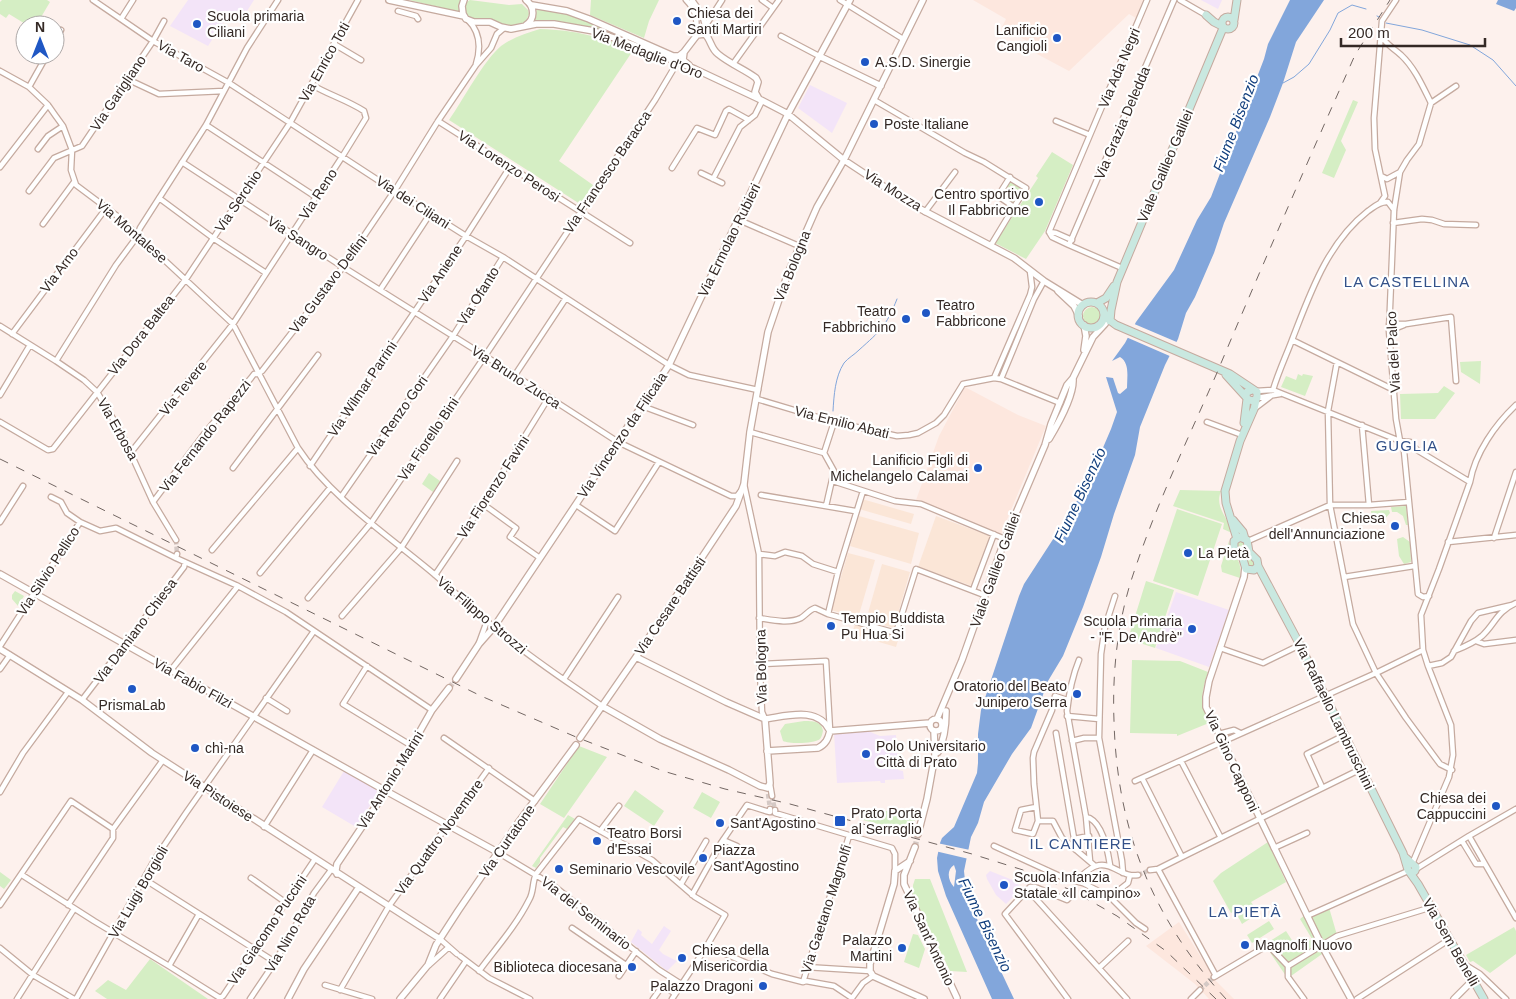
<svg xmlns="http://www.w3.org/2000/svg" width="1516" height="999" font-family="Arial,sans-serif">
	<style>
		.commercial { fill: #fbe6d7 }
		.built { fill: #fde7de }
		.education { fill: #f3e4f8 }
		.green { fill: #d5eec4 }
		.water { fill: #82a6db; fill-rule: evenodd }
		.pier { fill: #fdf1ed }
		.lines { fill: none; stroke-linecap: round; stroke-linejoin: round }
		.stream { stroke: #82a6db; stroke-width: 1 }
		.minor-tunnel { stroke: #d5c9c5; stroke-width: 4.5; stroke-dasharray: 4.5 2; stroke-linecap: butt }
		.tertiary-tunnel { stroke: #d5c9c5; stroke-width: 5.5; stroke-dasharray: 5.5 3; stroke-linecap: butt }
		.minor-casing { stroke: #c5aa9f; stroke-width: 7 }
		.tertiary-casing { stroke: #c5aa9f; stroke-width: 8 }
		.secondary-casing { stroke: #c5aa9f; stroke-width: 9 }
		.minor { stroke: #fff; stroke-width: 4.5 }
		.tertiary { stroke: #fff; stroke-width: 5.5 }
		.secondary { stroke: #c9e8e0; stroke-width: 7 }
		.rail { stroke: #736763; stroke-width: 1; stroke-dasharray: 9 9; stroke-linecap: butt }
		.poi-dot { fill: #1f57c4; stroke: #fff; stroke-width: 2 }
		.labels { text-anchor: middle; stroke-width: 4.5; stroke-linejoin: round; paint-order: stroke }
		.poi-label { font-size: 14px; fill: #342925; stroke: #fff; text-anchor: start }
		.street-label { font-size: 14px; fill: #342925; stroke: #fff }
		.water-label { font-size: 15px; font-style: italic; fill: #113e7d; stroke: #fff }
		.neighbourhood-label { font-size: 15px; letter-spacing: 1px; fill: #335189; stroke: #fff }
	</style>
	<rect width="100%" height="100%" fill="#fdf1ed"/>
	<path class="commercial" d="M862 499 914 514 911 524 859 509Z
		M859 516 919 533 911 564 850 546Z
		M936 516 990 536 972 586 918 567Z
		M848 553 875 560 858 618 831 610Z
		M882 564 910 572 894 628 866 620Z
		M855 624 899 637 896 647 852 634Z"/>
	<path class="built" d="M973 0H1143L1136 18 1129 14 1069 71 1024 47 1027 41 1002 27 1006 19Z
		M965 387 1018 415 1046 426 1001 534 916 500 939 436Z
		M1179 922 1216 981 1234 999H1209L1195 984 1146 946Z"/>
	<path class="education" d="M188 0H254L240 22 228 15 208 46 170 26Z
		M1201 0H1222L1218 9Z
		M810 85 847 103 832 133 798 108Z
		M1176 592 1229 610 1209 667 1156 648Z
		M868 731 880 736 896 735 898 770 903 771 904 779 885 780V783H881L880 781 837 783 834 733Z
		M344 771 377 789 376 796 356 827 322 807Z
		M990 871 1015 881 1022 888 1006 904 996 895 987 879 986 875Z
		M664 926 671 931 659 950 663 954 677 961 667 971 631 942 638 929 642 932 641 935 652 944Z"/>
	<path class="green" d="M2 0H47L50 2 37 24 33 22 32 25H27L9 14 6 18 0 14V2Z
		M409 0H461L460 12Z
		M470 0 509 5 522 4 528 10 529 14 525 23 513 26 470 19C465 14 464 10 465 3Z
		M591 0H659L649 21 644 38 590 15Z
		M537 8 560 11 610 31 609 32 563 22 535 20Z
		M540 29C576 30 600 37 634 49L559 161 593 185 580 204 449 120C463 100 484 60 501 46 513 37 527 33 540 29Z
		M1353 100 1358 102 1341 141 1346 150 1334 178 1322 173Z
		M1052 152 1073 165 1045 231 1026 259 995 243 1038 178 1036 176Z
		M1011 181 1023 189 1013 204 1001 196Z
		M1083 316a9 9 0 1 1 18 0a9 9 0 1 1-18 0Z
		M1481 361 1480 384 1461 372 1460 362Z
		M1298 374 1302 376 1303 374 1313 376 1305 396 1281 387 1286 376 1296 380Z
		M1444 386 1455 393 1435 419H1401L1400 394 1438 393Z
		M429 473 440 481 433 492 422 484Z
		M1180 490 1221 491C1214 508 1229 518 1232 533L1223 529 1224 523 1173 506Z
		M1406 506 1408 525H1406L1403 516 1397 512H1392L1391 507Z
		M1177 509 1222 524 1198 596 1153 581Z
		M1389 510 1390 513 1384 520 1372 521 1371 511Z
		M1403 537 1410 542 1411 562 1404 564 1399 556 1397 539Z
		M1229 541 1231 552C1240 561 1241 564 1240 578L1222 572 1221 566Z
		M1239 541 1244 543 1246 553 1255 564 1254 566H1249L1245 554 1238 548V543Z
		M1146 581 1174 590 1155 648 1128 639Z
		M15 591 24 596 18 606 12 599V595Z
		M1132 660 1180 661 1208 672C1201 693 1200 702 1209 723L1177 736V734L1130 733Z
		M804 721C812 721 822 721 823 731 822 735 822 736 820 739 814 744 789 744 783 741L780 731 785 724Z
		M579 746 607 757 564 818 540 804Z
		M635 790 664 811 654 826 624 806Z
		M702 792 720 802 711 818 693 808Z
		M912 809 916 810 913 833 859 819 861 813Z
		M568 815 575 819 567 829 563 827 540 858V862L536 868 532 866Z
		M1268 842 1286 882 1251 902 1259 913 1242 924 1235 911 1231 913 1213 881 1221 873Z
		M0 872 11 880 4 889 0 886Z
		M915 879H930L967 972 950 971 913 896V885Z
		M1328 904 1339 942 1291 976H1286L1267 948 1262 946 1286 931 1297 948 1312 939 1300 919 1306 914Z
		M1269 921 1274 929 1252 943 1247 935Z
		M1514 927 1516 931V954L1490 973 1473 961 1470 962 1466 955Z
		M913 934 918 935 925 949 919 968 904 962Z
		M150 959 208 999H107L95 991 108 980 126 990Z"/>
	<path class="water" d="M1290 0H1324L1296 42 1283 83 1270 117 1224 223 1214 253 1195 297 1186 313 1178 339 1165 365 1140 427 1135 455 1114 514 1101 557 1083 607 1063 656 1048 681 1031 728 1012 754 984 802 978 823 971 837 964 871 966 890 981 929 1014 999H992L946 896 938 871 937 858 940 843 942 838 954 827 977 773 978 763V734L981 710 1019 596 1024 584 1072 510 1093 471 1111 429 1117 412 1106 377 1113 378 1118 393 1120 394 1127 388C1127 377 1130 363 1120 357L1112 361 1125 343 1136 322 1174 270 1197 220 1211 197 1264 59 1268 44ZM954 865 956 871 954 887C948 881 946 870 954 865Z
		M1498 0H1516V8L1514 11 1496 4Z"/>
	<path class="pier" d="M1132 323 1179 343 1172 357 1126 337Z
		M937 843 970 850 969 859 935 851Z"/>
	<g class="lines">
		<path class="stream" d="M1377 16 1379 17
			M1386 23 1422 30 1470 45 1493 60 1516 86
			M1283 83 1294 77 1309 64 1330 30 1338 13 1352 5 1366 9
			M833 411C834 395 835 377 844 363 848 358 854 355 859 350 880 331 886 327 897 299"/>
		<path class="minor-tunnel" d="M176 540 177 554
			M768 794 770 809
			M772 796 775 810
			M1138 875 1150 870
			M1070 897 1075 886
			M1200 990 1214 977"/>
		<path class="tertiary-tunnel" d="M449 688 456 679
			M915 847 918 834"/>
		<g class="minor-casing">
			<path id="minor" d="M93 0 153 41 229 83 390 188 466 236 503 257 669 365 689 375 758 390
				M686 0C697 11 698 22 695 37
				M692 0 702 14 708 37
				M762 0 773 8
				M840 0 903 39
				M1180 0 1206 15
				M398 11 416 16 418 19
				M121 19 133 0
				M468 20C480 32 481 48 476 64
				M706 25 722 0
				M781 36 819 56
				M1381 36C1388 46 1393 48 1401 55 1415 68 1423 87 1431 103L1419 144 1407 160 1400 172 1394 210 1389 331 1396 419 1400 441 1404 451 1418 594 1423 597 1429 596
				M55 41 61 30
				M334 44 361 60
				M733 64 779 0
				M0 71 29 87 48 105 55 115 63 126 72 150 71 170 76 185 116 215 233 324 298 448C330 497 389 536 434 574 454 591 473 610 494 627 527 656 565 680 602 706
				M127 79 159 94 224 91
				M29 87 47 55
				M874 100 965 153 984 162 1026 188 1014 207 998 196 1010 177
				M1431 103 1456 86
				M438 121 630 243
				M1056 121 1090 135
				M206 125 316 197
				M38 149 48 136 63 126
				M182 162 343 267 485 356 618 442 731 496H737L740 492
				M0 167 48 105
				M672 168 697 128 715 135 726 111 729 109 749 120
				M701 173 722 183
				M1381 176 1387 179 1400 172
				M713 179 740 127 755 115 762 101
				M29 191 54 158 82 146 153 41 164 21
				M159 198 213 238 266 273
				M1380 203 1385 196 1375 149 1374 118 1382 21 1396 0
				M925 212 955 172
				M739 220 799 246
				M1393 223 1422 219 1432 220 1444 224 1476 225
				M43 224 74 182
				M1049 232 1056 233 1072 240
				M991 245 1014 207
				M1069 245 1174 0
				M1122 268 1069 245 1052 237 1049 232 1147 0
				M380 290 430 214
				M1389 324H1406L1451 317 1456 381
				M0 326 56 361 84 380 97 392 121 432 153 502 176 540
				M1389 331 1404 325
				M12 334 107 207
				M1292 340 1394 390
				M56 361 116 265 136 238 140 228 206 125 247 48 278 0
				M1337 362 1328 411 1330 505 1353 624 1376 673 1406 718 1440 764 1452 770
				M515 375 566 298
				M994 378 1030 295 1032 287 1030 271
				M1001 379 1034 299 1044 281
				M1273 390C1278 373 1286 356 1292 340 1310 294 1327 243 1368 211 1374 207 1380 201 1388 202L1394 210
				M1256 391 1273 390 1400 441 1410 442 1417 450 1470 482 1439 569 1421 615 1423 650 1428 666 1451 725 1453 755 1449 777 1412 864
				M0 395 30 345
				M1257 398 1280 394
				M757 399 834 422 897 436 909 435 918 433 936 423 944 415 963 384 994 378 1001 379 1060 403
				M642 406 693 425
				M1254 409 1271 396
				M0 422 48 450 53 449 186 279 290 123 358 0
				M1207 422 1242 435
				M1362 425 1369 505
				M750 432 824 453
				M132 451 233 324 342 157 366 118 364 111C347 100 329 95 312 85
				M310 466 466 236 510 167
				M233 468 318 355
				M833 481 895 501 921 504 1005 539
				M1470 482C1475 453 1495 425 1516 405
				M744 484 759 554 760 672 762 712 765 719
				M863 491 838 572 828 614 896 633 916 569 984 595
				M761 495 855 511
				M51 497 61 502 67 513 80 522
				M341 497 453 336 503 257
				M153 502 204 434 251 378 254 374H258L262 371 343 267 397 187 438 121 476 65 491 48 497 34 504 28
				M483 504 516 528 510 537 540 558
				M576 505 615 531 659 462
				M826 506 834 471 824 453 834 422
				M0 522 23 486
				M1494 538 1516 472
				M1248 541 1330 505H1369L1409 502
				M1448 542 1516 535
				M212 550 298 448
				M177 554 176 558 238 586 286 612 432 710
				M759 554 775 556 785 552 802 556 813 564 838 572
				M260 573 330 488
				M435 575 483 504 549 397
				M1344 577 1414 566
				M973 590 994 534
				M1115 596 1105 627 1101 654 1099 738 1122 861 1123 873
				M308 598 371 523 485 356 655 100 677 63
				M342 616 401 548 457 461
				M759 618C772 620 789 624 801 618 806 615 809 610 815 608L828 614
				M1476 641 1484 644 1516 640
				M479 643 487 621
				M0 646 80 522 100 531 116 528 176 558
				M1220 648 1263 663 1300 645
				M1454 651C1464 647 1474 643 1482 636 1496 623 1496 612 1516 603
				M1079 660C1072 677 1069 693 1067 711L1086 817 1090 861
				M760 664 826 661 830 730
				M367 666 343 704 412 746
				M1428 666 1442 663 1451 657 1471 621 1478 613 1512 605
				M0 669 10 655
				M171 670 238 586
				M564 679 618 597
				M266 698 287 711
				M82 700 184 567 185 562
				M1067 700 1055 696 1052 710 1034 752 1033 758 1034 784 1038 821H1053L1062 838 1095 866
				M1067 716 1099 719
				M1056 733 1076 850
				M1219 734 1234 730 1240 733
				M444 738 535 801
				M1072 741 1084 738H1099
				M1181 761 1221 838
				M1142 778 1182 857
				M1135 781 1376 673 1423 650
				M770 784 772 796
				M1322 787 1307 754 1345 735
				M0 792 23 753 68 692
				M1036 807 1021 810 1015 830 1033 834 1038 821
				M775 810V813L892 848 895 854V871
				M1086 817C1102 820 1108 852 1110 865
				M264 827 313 750
				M600 831 619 806
				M1469 836 1516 918
				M1074 839 1089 836
				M723 840 737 846
				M1462 841 1476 864H1484
				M994 846 1064 878 1083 883 1110 897 1136 923 1145 929
				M1274 848 1307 833
				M499 853 554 886 659 970 681 984
				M1158 869 1216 976
				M1416 869 1469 836 1516 809
				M1150 870 1158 869 1182 857 1361 769
				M22 875 94 921 169 966 220 998 223 996 315 859
				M251 878 285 902
				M144 879 275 962
				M1076 880C1082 876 1089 868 1096 866 1112 861 1122 878 1138 875
				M681 884 706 841
				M1028 890 1127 999
				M692 895 721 843 747 805 766 811 770 812V809
				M1110 897 1128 883 1130 875
				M0 905 71 801 113 829 163 760
				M68 905 113 838V829
				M1307 916 1408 871
				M572 928 626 965
				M440 939 457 954
				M707 946 772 974 803 982 806 981 834 986 852 998 863 983 873 976
				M0 948 33 975 74 999
				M460 956 489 978 530 999
				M429 965 449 947
				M169 966 199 914
				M1288 966V977L1304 999
				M1467 966 1480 974 1506 999
				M806 967 870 971
				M1099 968 1128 941
				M479 971C496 948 516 926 529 900 534 892 532 883 536 874L579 819 652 860 695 897 725 915 705 949 672 999
				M619 976 636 951
				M1214 977 1268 945 1288 966 1337 936 1432 907
				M803 982 849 836
				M325 985 372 999
				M340 990 389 906 489 768
				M17 999 74 909
				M76 999 155 859 186 813 314 631
				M250 999 275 962 314 893 331 870
				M440 999 466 961
				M653 999 663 985 675 994
				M1068 999 1005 914 1030 887H1035L1067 900 1070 897
				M1191 999 1200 990
				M1357 999 1450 939"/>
		</g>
		<g class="tertiary-casing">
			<path id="tertiary" d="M389 0 464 16
				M464 0 462 6 463 14 466 19 474 22H490L501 27 511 29 536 24H554L594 31 631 44 695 69 761 100 788 114 844 160 909 203 1014 258 1044 281 1083 305
				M532 5 567 11 589 19 673 56H679L684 52
				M526 25C535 19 535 7 526 0
				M819 56 881 86
				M689 65 683 60 684 52 697 35 705 34C711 40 711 49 718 54 730 64 744 69 756 78L758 82 755 92 759 99
				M1058 291 1074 306 1079 316
				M1084 350 1086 336 1084 325
				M1049 439C1058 424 1074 396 1073 379
				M1245 567 1244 577 1209 681 1206 697V707L1322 946 1351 999
				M0 574 386 791 499 853
				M0 649 82 700 152 753 440 939
				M636 657 726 702 765 719
				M456 679 479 644 494 627 669 365 788 114 850 0
				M602 706 660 739 729 770 760 786 768 788 770 783 765 719
				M930 725a6 6 0 1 1 12 0a6 6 0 1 1-12 0Z
				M765 719C787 716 818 706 830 731 828 739 826 744 818 748L767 751
				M937 719 962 660 1005 539 1045 445 1051 424 1067 385 1073 378 1093 337 1105 324
				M830 731 930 723
				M580 738 636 657 736 506 744 484 750 432 768 332 788 273 817 207 844 160 923 0
				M938 752C945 739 946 725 946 711
				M918 834 927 799 935 755 934 731
				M915 847 904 875V884L957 998V999
				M910 861 895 871 894 884 870 964V971L873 976 924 999
				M337 874 336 870 337 864 386 791 432 710 449 688
				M288 999 304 969 359 887
				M400 999 428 965 436 945 458 911 518 823 576 745
				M1454 999 1473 980"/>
		</g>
		<g class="secondary-casing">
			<path id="secondary" d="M1206 15 1214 22 1222 26
				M1222 23a6 6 0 1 1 12 0a6 6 0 1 1-12 0Z
				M1234 20 1237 0
				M1078 315a13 13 0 1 1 26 0a13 13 0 1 1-26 0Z
				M1097 303 1106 298 1114 286
				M1104 316 1116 325 1230 374 1257 392V398L1253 401 1247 399 1246 395 1247 392 1252 390
				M1110 321 1111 310 1117 282 1223 28
				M1226 375 1246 397
				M1244 423 1247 399
				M1233 520 1243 532 1245 539
				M1240 537 1247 540 1249 552 1257 560 1258 566 1254 570 1246 569 1242 556 1234 548V541Z
				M1237 539 1226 503 1225 491 1240 441 1254 409 1256 400
				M1258 566 1300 645 1403 853 1408 870 1418 884 1484 999
				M1406 858 1416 867 1415 871 1411 873"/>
		</g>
		<use href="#minor" class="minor"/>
		<use href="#tertiary" class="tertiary"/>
		<use href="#secondary" class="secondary"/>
		<path class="rail" d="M0 459 481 696 576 737 663 771 725 789 790 804 972 854 1023 870 1073 891 1117 916 1166 951 1216 999
			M1226 999C1152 918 1117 830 1114 721 1112 670 1118 617 1135 569 1157 503 1188 439 1216 375 1261 268 1308 161 1355 55L1390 0"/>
	</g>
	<g class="poi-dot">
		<circle cx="677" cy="21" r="5"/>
		<circle cx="197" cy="24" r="5"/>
		<circle cx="1057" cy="38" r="5"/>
		<circle cx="865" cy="62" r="5"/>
		<circle cx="874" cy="124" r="5"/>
		<circle cx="1039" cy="202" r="5"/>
		<circle cx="926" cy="313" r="5"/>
		<circle cx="906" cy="319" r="5"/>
		<circle cx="978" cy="468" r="5"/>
		<circle cx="1395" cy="526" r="5"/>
		<circle cx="1188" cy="553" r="5"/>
		<circle cx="831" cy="626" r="5"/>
		<circle cx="1192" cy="629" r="5"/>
		<circle cx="132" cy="689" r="5"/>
		<circle cx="1077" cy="694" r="5"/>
		<circle cx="195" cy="748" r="5"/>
		<circle cx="866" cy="754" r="5"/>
		<circle cx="1496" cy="806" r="5"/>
		<rect x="834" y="815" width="12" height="12" rx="2.5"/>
		<circle cx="720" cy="823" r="5"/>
		<circle cx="597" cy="841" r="5"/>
		<circle cx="703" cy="858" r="5"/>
		<circle cx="559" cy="869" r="5"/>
		<circle cx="1004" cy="885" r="5"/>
		<circle cx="1245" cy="945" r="5"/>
		<circle cx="902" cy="948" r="5"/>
		<circle cx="682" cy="958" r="5"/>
		<circle cx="632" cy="967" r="5"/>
		<circle cx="763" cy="986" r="5"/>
	</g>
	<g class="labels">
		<g class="poi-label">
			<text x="687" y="18">Chiesa dei<tspan x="687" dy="16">Santi Martiri</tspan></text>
			<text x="207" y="21">Scuola primaria<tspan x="207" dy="16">Ciliani</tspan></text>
			<text x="1047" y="35" text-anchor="end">Lanificio<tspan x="1047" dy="16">Cangioli</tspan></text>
			<text x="875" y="67">A.S.D. Sinergie</text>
			<text x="884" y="129">Poste Italiane</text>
			<text x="1029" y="199" text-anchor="end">Centro sportivo<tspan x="1029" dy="16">Il Fabbricone</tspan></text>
			<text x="936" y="310">Teatro<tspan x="936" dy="16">Fabbricone</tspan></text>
			<text x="896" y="316" text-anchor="end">Teatro<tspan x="896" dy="16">Fabbrichino</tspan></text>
			<text x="968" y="465" text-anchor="end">Lanificio Figli di<tspan x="968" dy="16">Michelangelo Calamai</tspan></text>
			<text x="1385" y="523" text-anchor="end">Chiesa<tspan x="1385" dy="16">dell'Annunciazione</tspan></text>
			<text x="1198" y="558">La Pietà</text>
			<text x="841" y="623">Tempio Buddista<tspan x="841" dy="16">Pu Hua Si</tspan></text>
			<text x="1182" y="626" text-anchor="end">Scuola Primaria<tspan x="1182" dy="16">- "F. De Andrè"</tspan></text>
			<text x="1067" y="691" text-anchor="end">Oratorio del Beato<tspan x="1067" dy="16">Junipero Serra</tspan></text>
			<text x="132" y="710" text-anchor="middle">PrismaLab</text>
			<text x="876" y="751">Polo Universitario<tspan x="876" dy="16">Città di Prato</tspan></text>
			<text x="205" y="753">chì-na</text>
			<text x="1486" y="803" text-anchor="end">Chiesa dei<tspan x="1486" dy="16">Cappuccini</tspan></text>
			<text x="851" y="818">Prato Porta<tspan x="851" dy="16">al Serraglio</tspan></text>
			<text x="730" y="828">Sant'Agostino</text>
			<text x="607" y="838">Teatro Borsi<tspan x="607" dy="16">d'Essai</tspan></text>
			<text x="713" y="855">Piazza<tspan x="713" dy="16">Sant'Agostino</tspan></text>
			<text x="569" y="874">Seminario Vescovile</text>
			<text x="1014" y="882">Scuola Infanzia<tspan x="1014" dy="16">Statale «Il campino»</tspan></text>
			<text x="892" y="945" text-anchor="end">Palazzo<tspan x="892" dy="16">Martini</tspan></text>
			<text x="1255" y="950">Magnolfi Nuovo</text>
			<text x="692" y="955">Chiesa della<tspan x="692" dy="16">Misericordia</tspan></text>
			<text x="622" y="972" text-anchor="end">Biblioteca diocesana</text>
			<text x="753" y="991" text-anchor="end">Palazzo Dragoni</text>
		</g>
		<g class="street-label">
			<text transform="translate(647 53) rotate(21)" y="5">Via Medaglie d'Oro</text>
			<text transform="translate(181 56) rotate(29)" y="5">Via Taro</text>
			<text transform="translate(324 62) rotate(-61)" y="5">Via Enrico Toti</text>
			<text transform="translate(1119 68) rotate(-67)" y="5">Via Ada Negri</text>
			<text transform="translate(118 93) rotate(-56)" y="5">Via Garigliano</text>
			<text transform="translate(1122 123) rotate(-67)" y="5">Via Grazia Deledda</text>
			<text transform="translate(509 166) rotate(33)" y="5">Via Lorenzo Perosi</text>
			<text transform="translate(1165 166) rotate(-67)" y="5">Viale Galileo Galilei</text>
			<text transform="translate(607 172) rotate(-56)" y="5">Via Francesco Baracca</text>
			<text transform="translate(893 190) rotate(32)" y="5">Via Mozza</text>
			<text transform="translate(318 194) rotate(-57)" y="5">Via Reno</text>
			<text transform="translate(238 201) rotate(-56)" y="5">Via Serchio</text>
			<text transform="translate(413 202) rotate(33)" y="5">Via dei Ciliani</text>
			<text transform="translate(132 231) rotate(41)" y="5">Via Montalese</text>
			<text transform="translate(298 238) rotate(33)" y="5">Via Sangro</text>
			<text transform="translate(729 240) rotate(-64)" y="5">Via Ermolao Rubieri</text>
			<text transform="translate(792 266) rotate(-68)" y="5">Via Bologna</text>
			<text transform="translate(59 270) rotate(-53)" y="5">Via Arno</text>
			<text transform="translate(440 274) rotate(-56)" y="5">Via Aniene</text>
			<text transform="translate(328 284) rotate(-53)" y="5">Via Gustavo Delfini</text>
			<text transform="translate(478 296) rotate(-58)" y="5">Via Ofanto</text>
			<text transform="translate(141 335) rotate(-52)" y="5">Via Dora Baltea</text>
			<text transform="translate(1393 352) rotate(-93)" y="5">Via del Palco</text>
			<text transform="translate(516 377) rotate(33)" y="5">Via Bruno Zucca</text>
			<text transform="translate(183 388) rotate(-51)" y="5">Via Tevere</text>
			<text transform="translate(362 389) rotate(-56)" y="5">Via Wilmar Parrini</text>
			<text transform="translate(397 416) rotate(-55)" y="5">Via Renzo Gori</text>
			<text transform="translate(842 422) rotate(14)" y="5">Via Emilio Abati</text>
			<text transform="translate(118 429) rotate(61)" y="5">Via Erbosa</text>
			<text transform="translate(622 435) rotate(-56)" y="5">Via Vincenzo da Filicaia</text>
			<text transform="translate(205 436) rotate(-52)" y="5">Via Fernando Rapezzi</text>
			<text transform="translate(428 439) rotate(-56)" y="5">Via Fiorello Bini</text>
			<text transform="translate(493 487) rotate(-57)" y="5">Via Fiorenzo Favini</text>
			<text transform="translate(995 570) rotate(-70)" y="5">Viale Galileo Galilei</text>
			<text transform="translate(48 571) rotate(-57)" y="5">Via Silvio Pellico</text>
			<text transform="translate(670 606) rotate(-56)" y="5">Via Cesare Battisti</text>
			<text transform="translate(482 615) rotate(40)" y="5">Via Filippo Strozzi</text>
			<text transform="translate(135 631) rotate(-53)" y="5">Via Damiano Chiesa</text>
			<text transform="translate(761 667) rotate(-91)" y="5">Via Bologna</text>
			<text transform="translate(193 683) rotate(29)" y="5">Via Fabio Filzi</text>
			<text transform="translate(1334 714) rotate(64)" y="5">Via Raffaello Lambruschini</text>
			<text transform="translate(1232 761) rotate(65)" y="5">Via Gino Capponi</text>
			<text transform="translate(390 780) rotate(-58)" y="5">Via Antonio Marini</text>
			<text transform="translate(218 796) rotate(33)" y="5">Via Pistoiese</text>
			<text transform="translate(439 837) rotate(-54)" y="5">Via Quattro Novembre</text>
			<text transform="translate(507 841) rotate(-55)" y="5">Via Curtatone</text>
			<text transform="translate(138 892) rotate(-60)" y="5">Via Luigi Borgioli</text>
			<text transform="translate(826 909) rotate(-72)" y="5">Via Gaetano Magnolfi</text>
			<text transform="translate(586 913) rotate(38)" y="5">Via del Seminario</text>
			<text transform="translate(267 930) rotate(-56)" y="5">Via Giacomo Puccini</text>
			<text transform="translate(290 934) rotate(-60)" y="5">Via Nino Rota</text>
			<text transform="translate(929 938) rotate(65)" y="5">Via Sant'Antonio</text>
			<text transform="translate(1451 942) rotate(60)" y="5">Via Sem Benelli</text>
		</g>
		<g class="water-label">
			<text transform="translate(1236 123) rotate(-69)" y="5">Fiume Bisenzio</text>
			<text transform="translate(1080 495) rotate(-65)" y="5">Fiume Bisenzio</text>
			<text transform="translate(985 925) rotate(64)" y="5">Fiume Bisenzio</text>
		</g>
		<g class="neighbourhood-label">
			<text x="1407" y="287">LA CASTELLINA</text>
			<text x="1407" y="451">GUGLIA</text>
			<text x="1081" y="849">IL CANTIERE</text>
			<text x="1245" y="917">LA PIETÀ</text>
		</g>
	</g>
	<g transform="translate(40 40)"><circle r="24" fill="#ffffff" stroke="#aea9a8"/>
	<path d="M0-4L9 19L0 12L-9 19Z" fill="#1f57c4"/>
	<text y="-8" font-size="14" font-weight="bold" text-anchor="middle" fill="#342925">N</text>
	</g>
	<path d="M1341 38v8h144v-8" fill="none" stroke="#342925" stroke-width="2.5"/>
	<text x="1348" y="38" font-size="15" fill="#342925" stroke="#ffffff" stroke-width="4" paint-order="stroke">200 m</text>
</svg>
